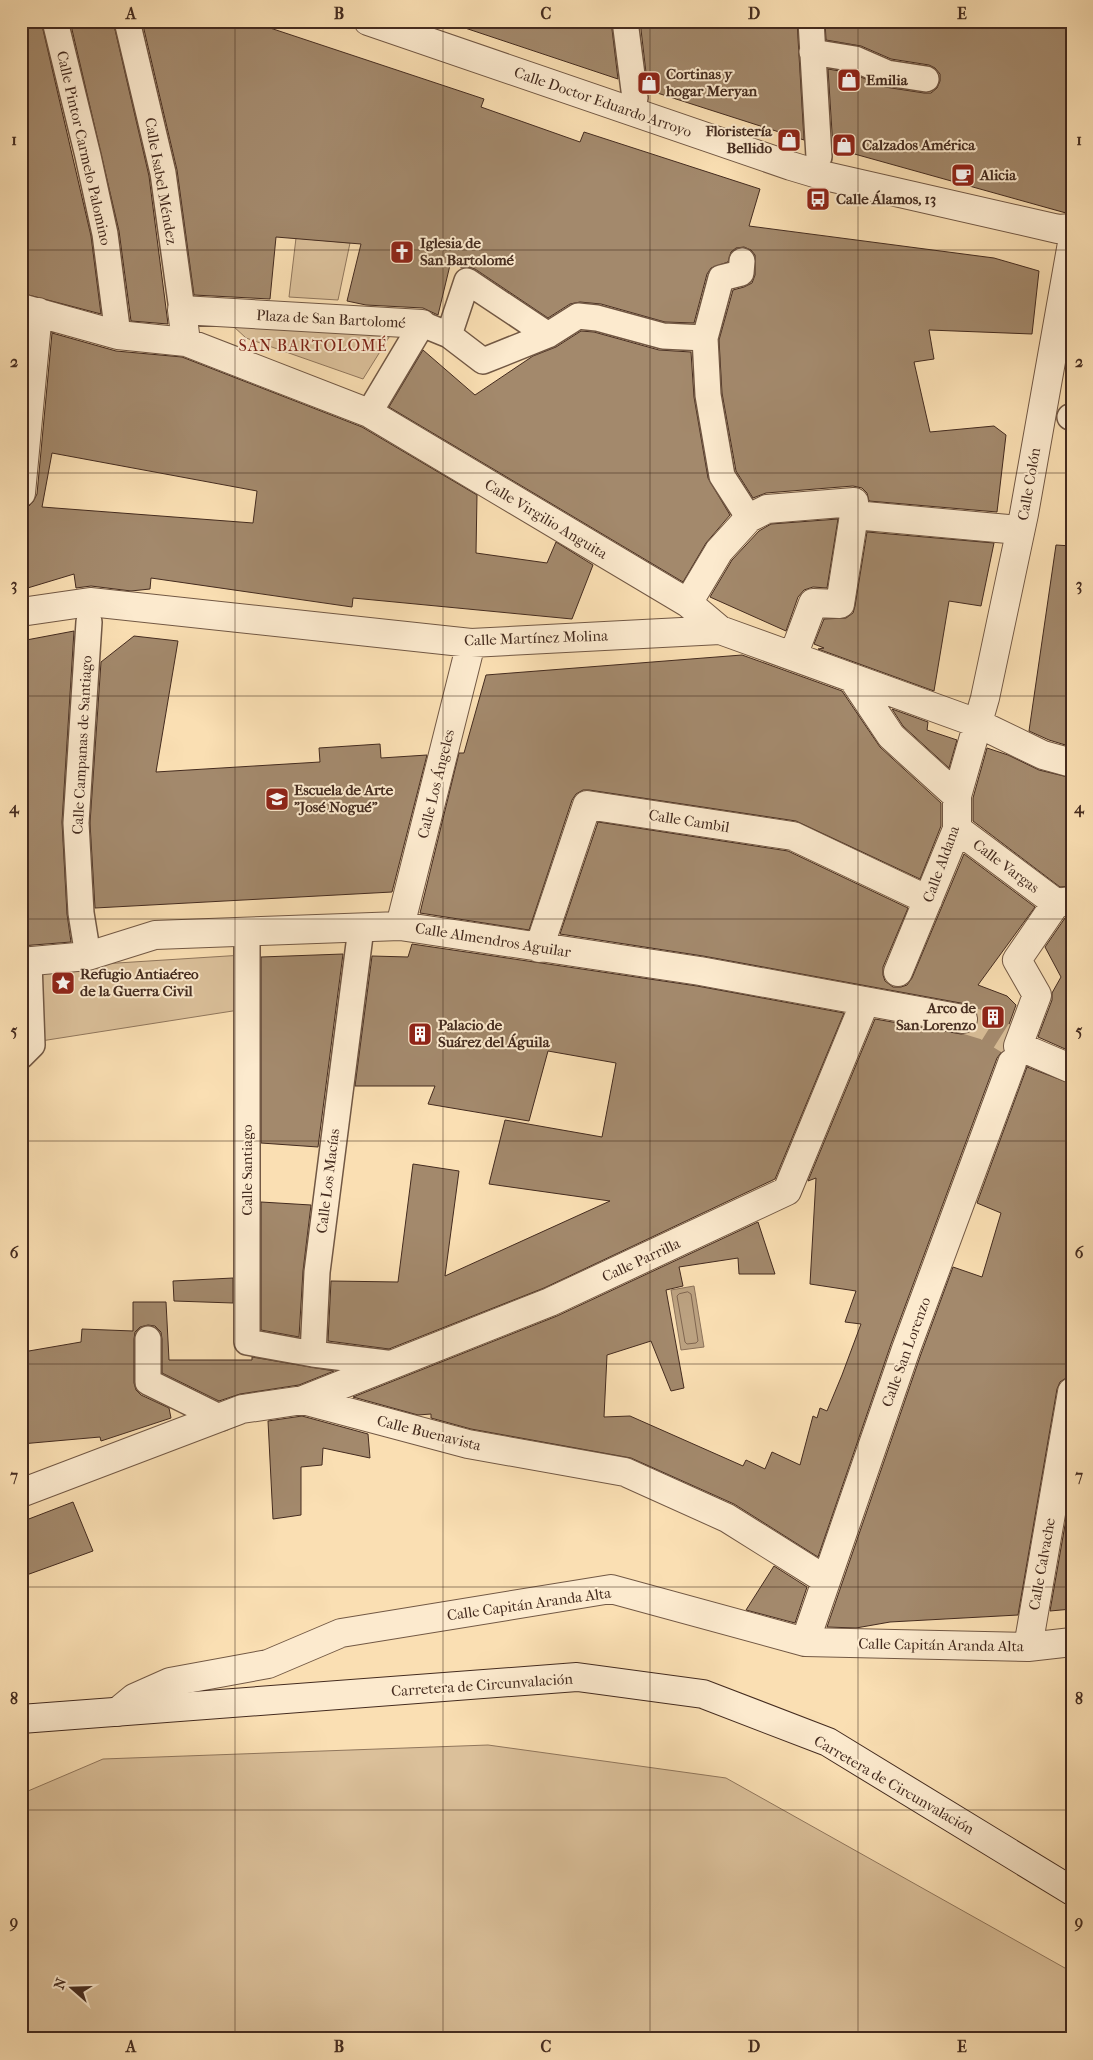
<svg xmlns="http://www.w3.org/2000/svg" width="1093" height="2060" font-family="'IM FELL French Canon',serif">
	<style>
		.green { fill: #dbc09a; stroke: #90765c }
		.water { fill: #bca281; stroke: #8c725a }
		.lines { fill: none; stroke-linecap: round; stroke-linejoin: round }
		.shore { stroke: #806650; stroke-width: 1 }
		.building { fill: #a3896c; stroke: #442b1f; fill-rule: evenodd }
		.minor-tunnel { stroke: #d6bb95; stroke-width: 28; stroke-dasharray: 28 14; stroke-linecap: butt }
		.pedestrian-casing { stroke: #725844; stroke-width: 28 }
		.minor-casing { stroke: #725844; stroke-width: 30 }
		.secondary-casing { stroke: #442b1f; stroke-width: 30 }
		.pedestrian { stroke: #fceace; stroke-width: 25 }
		.minor { stroke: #fceace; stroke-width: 28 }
		.secondary { stroke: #fceace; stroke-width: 28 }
		.grid { fill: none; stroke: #442b1f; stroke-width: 1; stroke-opacity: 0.55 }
		.labels { text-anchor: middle; stroke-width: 4; stroke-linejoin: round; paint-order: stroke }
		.poi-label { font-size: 15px; font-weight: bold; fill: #442b1f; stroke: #fceace; text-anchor: start }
		.street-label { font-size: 15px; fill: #442b1f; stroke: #fceace }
		.neighbourhood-label { font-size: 16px; letter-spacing: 1px; fill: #7a1f14; stroke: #fceace }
		.neatline { fill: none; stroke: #442b1f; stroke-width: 2 }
		.grid-label { font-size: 16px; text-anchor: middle; font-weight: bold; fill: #442b1f }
	</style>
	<rect width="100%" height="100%" fill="#fadfb3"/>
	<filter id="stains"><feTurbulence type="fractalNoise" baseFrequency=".004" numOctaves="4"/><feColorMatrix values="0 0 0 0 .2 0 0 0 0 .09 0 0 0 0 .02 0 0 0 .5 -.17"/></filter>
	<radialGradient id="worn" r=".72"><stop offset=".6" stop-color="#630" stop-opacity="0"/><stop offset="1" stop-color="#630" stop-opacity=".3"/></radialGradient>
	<path class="green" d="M296 238 350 243 338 300 289 297Z
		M233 326 391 334 363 379 246 338Z
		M243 955 239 1010 41 1041 39 968Z
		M488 1745 726 1778 1072 1972V2039H21V1794L103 1759Z"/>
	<path class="water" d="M694 1286 704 1347 681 1350 671 1290Z"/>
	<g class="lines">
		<path class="shore" d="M688 1292 691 1294 698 1341 696 1343 687 1344 685 1342 677 1296 679 1294Z"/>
	</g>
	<path class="building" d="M21 21H41L91 236 101 314 21 293Z
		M70 21H113L149 176 168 324 131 321 119 231Z
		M142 21H249L484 99 481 107 580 142 584 132 760 189 749 226 994 258 1039 271 1032 334 929 330 934 359 914 362 930 432 994 426 1006 435 997 512 869 501 867 493 862 488 853 486 766 493 753 498 736 471 722 393 719 340 733 290 744 287 752 283 755 275V255L751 250 744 247 736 248 731 252 728 262 711 268 707 274 694 323 665 322 601 304 580 302 570 304 548 318 475 269 468 267 462 268 451 261 438 315 423 308 366 305 347 301 361 244 276 237 270 299 194 295 177 170Z
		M460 21H611L618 79 459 26Z
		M640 21H797L804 140 648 90Z
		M825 21H1072V213H1066L833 148 828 69 851 73 885 87 924 93H931L937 88 940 81V74L935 68 929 65 891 59 861 46 826 40Z
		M581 331 594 332 659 350 691 352 694 397 708 478 730 515 706 543 683 582 389 407 423 350 475 395 533 356 556 347Z
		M52 333 116 351 182 357 362 427 477 495 476 553 547 563 556 542 593 565 572 619 353 598 352 607 151 578 150 589 131 591 91 586 76 588 74 574 21 590V508L28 507 33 502 37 494ZM52 453 257 491 253 523 42 507Z
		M838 519 827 588 813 587 804 590 798 597 786 631 710 597 732 560 759 531 771 524Z
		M867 532 994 543 981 606 949 601 934 691 818 649 824 648 814 644 824 619 846 618 853 613 855 606Z
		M1056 545 1072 546V747L1049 740 1029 731Z
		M74 631 62 822 67 914 71 942 21 946V641Z
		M134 636 178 641 156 772 320 762 319 748 380 744 381 758 427 755 392 892 95 908 90 823 101 662Z
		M742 655 842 691 880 747 941 803V826L920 879 796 821 589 790H583L576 794 572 800 529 930 420 913 459 753H464L486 675Z
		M892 709 928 722 927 730 957 740 949 768 903 726Z
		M987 748 1008 755 1039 770 1072 778V886L1060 887 973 821V798Z
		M598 822 788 851 908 908 883 967V975L885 981 893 987H901L907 985 912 978 964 854 1035 907 978 985 1007 996 1016 1005 1003 1041V1050L997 1058 891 1344 818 1557 734 1504 631 1458 471 1429 431 1418V1414L418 1415 353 1397 557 1316 758 1222 775 1274H739L738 1258 679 1267 683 1286 666 1290 684 1388 671 1391 651 1341 607 1355 604 1417 630 1416 743 1466 746 1460 765 1469 772 1452 800 1465 813 1416 817 1418 820 1408 827 1411 842 1375 861 1324 845 1322 856 1291 810 1284 816 1178 808 1181 875 1019 961 1034 969 1033 975 1029 978 1021 977 1013 973 1007 966 1004 703 956 560 934Z
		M1072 917V1052L1038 1037 1052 1000V993L1061 977 1045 947 1065 918Z
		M412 944 697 986 844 1013 775 1179 544 1288 389 1349 328 1341 331 1281 398 1282 413 1164 459 1171 445 1276 610 1201 489 1184 505 1120 602 1137 616 1063 548 1051 529 1121 428 1104 435 1086H355L372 956 408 957Z
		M343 954 318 1147 261 1143V957Z
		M1027 1067 1072 1084V1377L1066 1378 1060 1382 1057 1389 1018 1615 890 1622 856 1628 827 1627 921 1354 953 1267 982 1277 1001 1213 977 1203Z
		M261 1202 311 1205 303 1271 299 1337 261 1330Z
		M233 1278V1303L174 1301 173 1281Z
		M133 1302H166L169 1360H252V1357L334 1371 299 1385 240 1394 219 1401 162 1373V1339L161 1332 155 1326 148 1325 140 1327 135 1332 134 1339V1383L136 1390 141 1395 169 1408 171 1418 101 1441 100 1437 21 1444 23 1352 81 1342 82 1329 133 1331Z
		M302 1416 368 1434 370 1458 323 1448 322 1465 301 1467V1515L273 1519 268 1421Z
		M1072 1485V1609L1050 1611Z
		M73 1502 93 1551 21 1577V1522Z
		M774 1566 807 1587 795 1623 746 1610Z"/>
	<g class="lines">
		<path class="minor-tunnel" d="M963 1019 986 1026 1018 1046"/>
		<g class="pedestrian-casing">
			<path id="pedestrian" d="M55 21 88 156 105 234 118 335
				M127 21 163 173 182 310
				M625 21 635 98
				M811 21 819 157
				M812 52 855 59 887 73 926 79
				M742 261 741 273 721 278 705 338 708 395 722 476 749 518
				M449 335 467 281 548 335
				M369 413 422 324 449 335 483 361 548 335 578 316 597 318 663 336 705 338
				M1070 417H1072
				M361 928 317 1272 313 1354 394 1364
				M247 932V1342L313 1354
				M88 956 81 913 76 823 89 622
				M21 1056 32 1045 29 962
				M148 1339V1382L221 1418"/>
		</g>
		<g class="minor-casing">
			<path id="minor" d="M368 21 791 166 821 175 1058 229 1072 228
				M21 308 118 335 186 342 369 413 688 603 720 630
				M186 342 182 310 422 324
				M21 493 38 312
				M688 603 719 551 749 518 767 509 854 502V515
				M21 612 90 602 471 643 720 630 977 723 1043 755 1072 763
				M793 656 813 603 840 604 854 515 1008 529
				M853 679 891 736 957 796
				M957 829 1056 903
				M1072 901 1056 903 1017 960 1037 995 1018 1046 1072 1069
				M400 926 471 643
				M539 948 587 805 793 836 928 900
				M21 962 88 956 155 935 400 926 700 971 963 1019
				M898 972 957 829V796L985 698 1003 613 1024 514 1072 243
				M303 1400 550 1302 787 1191 865 1002
				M21 1493 242 1409 303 1400 468 1444 625 1472 727 1518 826 1580
				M805 1642 906 1349 1012 1063
				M1028 1647 1072 1392
				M117 1712 134 1698 170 1682 268 1664 341 1633 611 1589 805 1642 1028 1647 1072 1642"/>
		</g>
		<g class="secondary-casing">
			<path id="secondary" d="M21 1719 577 1677 703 1694 828 1742 1072 1891"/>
		</g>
		<use href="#pedestrian" class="pedestrian"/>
		<use href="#minor" class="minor"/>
		<use href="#secondary" class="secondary"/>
	</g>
	<path class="grid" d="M235 21V2039M443 21V2039M650 21V2039M858 21V2039M21 250H1072M21 473H1072M21 696H1072M21 919H1072M21 1141H1072M21 1364H1072M21 1587H1072M21 1810H1072"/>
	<defs>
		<g id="shop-square" transform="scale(1.25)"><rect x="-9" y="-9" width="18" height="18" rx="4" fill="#8f2418" stroke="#fceace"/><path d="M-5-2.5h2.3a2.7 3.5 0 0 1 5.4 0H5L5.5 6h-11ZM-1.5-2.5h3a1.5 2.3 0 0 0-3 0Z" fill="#fff"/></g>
		<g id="cafe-square" transform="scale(1.25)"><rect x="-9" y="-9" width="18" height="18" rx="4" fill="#8f2418" stroke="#fceace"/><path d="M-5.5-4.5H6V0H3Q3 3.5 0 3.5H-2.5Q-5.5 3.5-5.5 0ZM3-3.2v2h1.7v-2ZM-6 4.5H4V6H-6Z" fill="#fff"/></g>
		<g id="bus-square" transform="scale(1.25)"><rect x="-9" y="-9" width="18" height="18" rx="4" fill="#8f2418" stroke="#fceace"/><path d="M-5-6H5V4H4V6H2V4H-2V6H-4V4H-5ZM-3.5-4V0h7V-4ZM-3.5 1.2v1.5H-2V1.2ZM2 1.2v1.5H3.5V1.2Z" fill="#fff"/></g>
		<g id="church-square" transform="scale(1.25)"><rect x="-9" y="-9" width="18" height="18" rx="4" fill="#8f2418" stroke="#fceace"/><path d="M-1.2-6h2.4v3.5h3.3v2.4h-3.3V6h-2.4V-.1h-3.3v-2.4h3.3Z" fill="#fff"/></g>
		<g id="school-square" transform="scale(1.25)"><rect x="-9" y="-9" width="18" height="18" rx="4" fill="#8f2418" stroke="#fceace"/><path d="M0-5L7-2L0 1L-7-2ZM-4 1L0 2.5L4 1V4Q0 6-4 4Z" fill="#fff"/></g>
		<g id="sight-square" transform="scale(1.25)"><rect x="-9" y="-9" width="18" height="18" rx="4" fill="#8f2418" stroke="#fceace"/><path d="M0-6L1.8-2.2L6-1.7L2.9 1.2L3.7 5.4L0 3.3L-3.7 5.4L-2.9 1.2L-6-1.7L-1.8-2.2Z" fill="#fff"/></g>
		<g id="building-square" transform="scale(1.25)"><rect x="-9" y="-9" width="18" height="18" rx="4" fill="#8f2418" stroke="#fceace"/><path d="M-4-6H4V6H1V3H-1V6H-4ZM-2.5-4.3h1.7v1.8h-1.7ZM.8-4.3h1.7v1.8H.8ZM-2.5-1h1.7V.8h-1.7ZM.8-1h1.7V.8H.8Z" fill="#fff"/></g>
	</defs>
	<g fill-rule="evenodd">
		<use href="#shop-square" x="849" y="80"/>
		<use href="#shop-square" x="649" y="83"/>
		<use href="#shop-square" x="789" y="140"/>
		<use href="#shop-square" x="844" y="145"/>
		<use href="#cafe-square" x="963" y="175"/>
		<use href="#bus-square" x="818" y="199"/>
		<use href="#church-square" x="402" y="252"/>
		<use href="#school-square" x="277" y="799"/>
		<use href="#sight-square" x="63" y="983"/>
		<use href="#building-square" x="993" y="1017"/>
		<use href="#building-square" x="420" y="1034"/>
	</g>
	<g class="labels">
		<g class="poi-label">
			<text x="666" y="79">Cortinas y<tspan x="666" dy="17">hogar Meryan</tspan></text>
			<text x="866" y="85">Emilia</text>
			<text x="772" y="136" text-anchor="end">Floristería<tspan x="772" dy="17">Bellido</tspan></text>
			<text x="862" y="150">Calzados América</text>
			<text x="980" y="180">Alicia</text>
			<text x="836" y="204">Calle Álamos, 13</text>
			<text x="420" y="248">Iglesia de<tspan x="420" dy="17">San Bartolomé</tspan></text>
			<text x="294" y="795">Escuela de Arte<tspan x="294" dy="17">"José Nogué"</tspan></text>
			<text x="80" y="979">Refugio Antiaéreo<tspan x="80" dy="17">de la Guerra Civil</tspan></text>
			<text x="976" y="1013" text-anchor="end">Arco de<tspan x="976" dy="17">San Lorenzo</tspan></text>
			<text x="438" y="1030">Palacio de<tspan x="438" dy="17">Suárez del Águila</tspan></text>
		</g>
		<g class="street-label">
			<text transform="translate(603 102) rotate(19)" y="5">Calle Doctor Eduardo Arroyo</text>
			<text transform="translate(84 148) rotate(77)" y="5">Calle Pintor Carmelo Palomino</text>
			<text transform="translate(161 181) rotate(80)" y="5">Calle Isabel Méndez</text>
			<text transform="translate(331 319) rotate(3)" y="5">Plaza de San Bartolomé</text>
			<text transform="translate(1029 484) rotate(-80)" y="5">Calle Colón</text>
			<text transform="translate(546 519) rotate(31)" y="5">Calle Virgilio Anguita</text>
			<text transform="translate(536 638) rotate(-2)" y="5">Calle Martínez Molina</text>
			<text transform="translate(82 745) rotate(-87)" y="5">Calle Campanas de Santiago</text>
			<text transform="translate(436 784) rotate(-76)" y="5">Calle Los Ángeles</text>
			<text transform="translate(689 821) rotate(9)" y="5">Calle Cambil</text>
			<text transform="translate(941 864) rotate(-70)" y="5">Calle Aldana</text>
			<text transform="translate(1006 866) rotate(37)" y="5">Calle Vargas</text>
			<text transform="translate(493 940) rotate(9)" y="5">Calle Almendros Aguilar</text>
			<text transform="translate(247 1170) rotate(-90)" y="5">Calle Santiago</text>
			<text transform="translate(328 1181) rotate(-83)" y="5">Calle Los Macías</text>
			<text transform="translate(641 1260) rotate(-25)" y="5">Calle Parrilla</text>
			<text transform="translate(906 1352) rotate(-70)" y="5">Calle San Lorenzo</text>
			<text transform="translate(429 1433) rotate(14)" y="5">Calle Buenavista</text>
			<text transform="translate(1042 1564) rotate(-80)" y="5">Calle Calvache</text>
			<text transform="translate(529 1604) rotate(-8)" y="5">Calle Capitán Aranda Alta</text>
			<text transform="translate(941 1645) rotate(1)" y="5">Calle Capitán Aranda Alta</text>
			<text transform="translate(482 1685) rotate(-4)" y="5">Carretera de Circunvalación</text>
			<text transform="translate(894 1785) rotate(30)" y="5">Carretera de Circunvalación</text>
		</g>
		<g class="neighbourhood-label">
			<text x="313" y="351">SAN BARTOLOMÉ</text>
		</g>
	</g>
	<rect width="1093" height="2060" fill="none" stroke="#fadfb3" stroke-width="55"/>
	<g transform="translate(72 1988) rotate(290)" stroke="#fceace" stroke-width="4" paint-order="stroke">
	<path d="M0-4L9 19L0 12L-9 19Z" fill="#442b1f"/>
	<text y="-8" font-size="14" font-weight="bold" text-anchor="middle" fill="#442b1f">N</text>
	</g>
	<rect x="28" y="28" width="1038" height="2004" class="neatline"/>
	<g class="grid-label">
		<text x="131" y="19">A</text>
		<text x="339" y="19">B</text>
		<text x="546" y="19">C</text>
		<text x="754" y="19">D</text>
		<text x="962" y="19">E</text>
		<text x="14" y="145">1</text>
		<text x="1079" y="145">1</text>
		<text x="14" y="367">2</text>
		<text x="1079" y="367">2</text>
		<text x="14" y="590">3</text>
		<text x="1079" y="590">3</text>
		<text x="14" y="813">4</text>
		<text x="1079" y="813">4</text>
		<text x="14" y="1036">5</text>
		<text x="1079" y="1036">5</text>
		<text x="14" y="1258">6</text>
		<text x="1079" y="1258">6</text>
		<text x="14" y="1481">7</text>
		<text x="1079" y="1481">7</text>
		<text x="14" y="1704">8</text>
		<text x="1079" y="1704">8</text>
		<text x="14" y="1927">9</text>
		<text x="1079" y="1927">9</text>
		<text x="131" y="2052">A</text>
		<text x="339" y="2052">B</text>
		<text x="546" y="2052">C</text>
		<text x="754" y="2052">D</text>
		<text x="962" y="2052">E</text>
	</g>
	<rect width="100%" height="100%" filter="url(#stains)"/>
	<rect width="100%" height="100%" fill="url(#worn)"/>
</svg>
